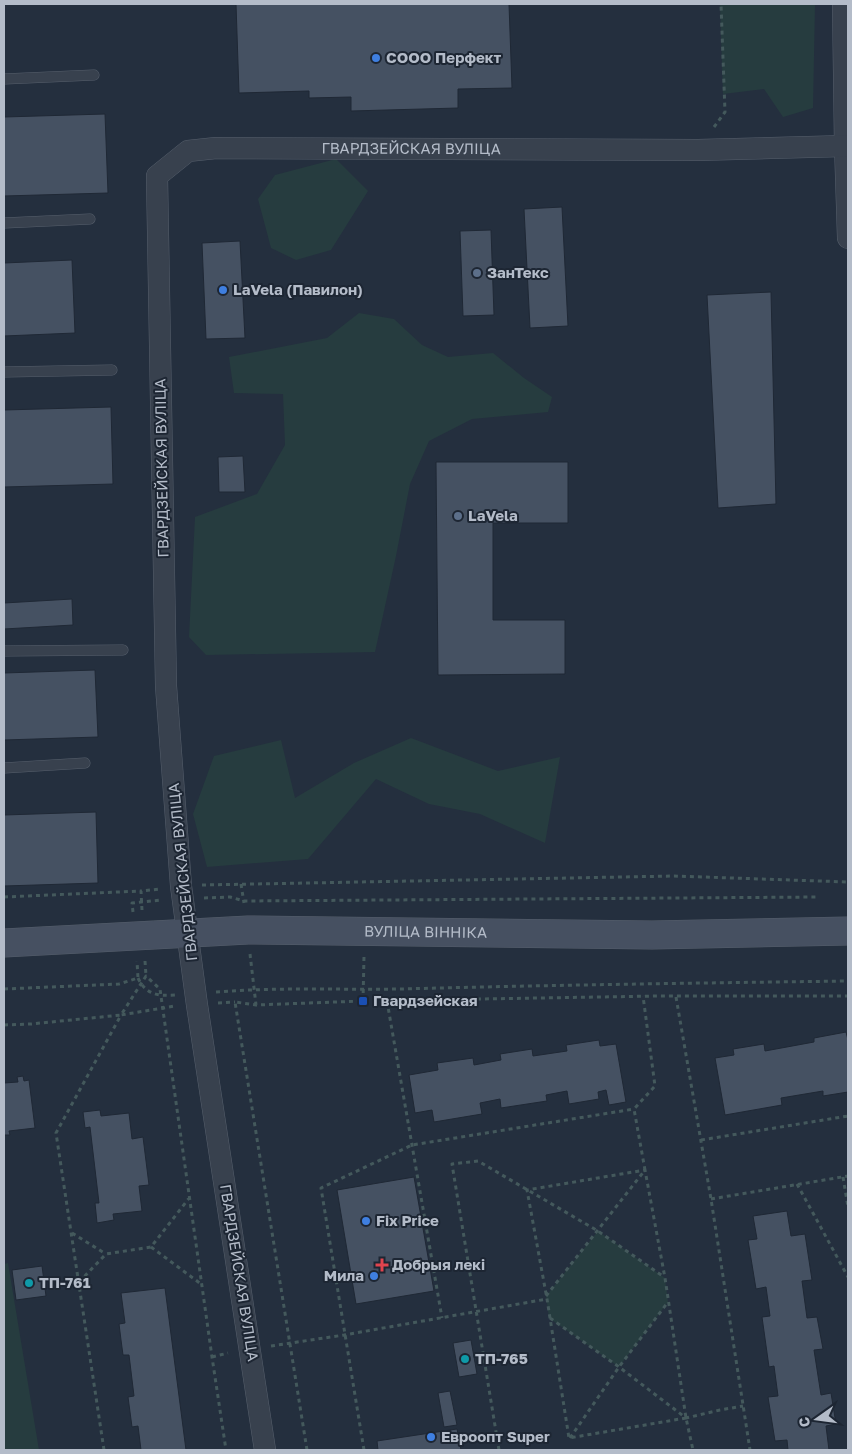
<svg xmlns="http://www.w3.org/2000/svg" width="852" height="1454" font-family="'Golos Text',sans-serif">
	<style>
		.green { fill: #263c3f }
		.building { fill: #455162; stroke: #1f2835 }
		.lines { fill: none; stroke-linecap: round; stroke-linejoin: round }
		.lane-casing { stroke: #565f6c; stroke-width: 11 }
		.street-casing { stroke: #565f6c; stroke-width: 22 }
		.secondary-casing { stroke: #565f6c; stroke-width: 29 }
		.path { stroke: #44595c; stroke-width: 3; stroke-dasharray: 4 4; stroke-linecap: butt }
		.lane { stroke: #38414e; stroke-width: 10 }
		.street { stroke: #38414e; stroke-width: 21 }
		.secondary { stroke: #465061; stroke-width: 28 }
		.shop-dot { fill: #3f7fe0; stroke: #1d2633; stroke-width: 2 }
		.service-dot { fill: #5c6f8a; stroke: #1d2633; stroke-width: 2 }
		.transit-dot { fill: #1a4fb4; stroke: #1d2633; stroke-width: 2 }
		.health-dot { fill: #e0444e; stroke: #1d2633; stroke-width: 2 }
		.culture-dot { fill: #0f9aa8; stroke: #1d2633; stroke-width: 2 }
		.labels { text-anchor: middle; stroke-width: 4; stroke-linejoin: round; paint-order: stroke }
		.poi-label { font-size: 15px; font-weight: bold; fill: #b4bcc9; stroke: #1d2633; text-anchor: start }
		.street-label { font-size: 15px; fill: #b4bcc9; stroke: #1d2633 }
	</style>
	<rect width="100%" height="100%" fill="#242f3e"/>
	<path class="green" d="M720 4H815L813 108 783 117 764 89 723 94Z
		M336 159 368 191 331 250 296 260 271 248 258 199 275 175Z
		M359 313 394 319 422 345 448 357 493 353 524 378 552 397 548 412 472 419 429 441 410 484 396 556 375 652 206 655 189 637 195 517 257 494 285 445 283 394 234 393 229 357 327 338Z
		M411 738 498 771 560 757 545 843 480 814 429 804 376 779 308 859 207 867 193 814 214 756 281 740 295 798 354 763Z
		M598 1231 665 1278 668 1302 619 1367 549 1318 546 1296Z
		M8 1263 39 1450H4V1264Z"/>
	<path class="building" d="M236 4H509L512 88 458 89V108L351 111V97L309 98V91L239 93Z
		M105 114 108 193 4 196V117Z
		M562 207 568 326 530 328 524 209Z
		M491 230 494 315 463 316 460 231Z
		M240 241 245 338 206 339 202 243Z
		M72 260 75 333 4 336V263Z
		M771 292 776 504 718 508 707 295Z
		M111 407 113 484 4 487V410Z
		M243 456 245 492H219L218 457Z
		M436 462H568V523H493V620H565V674L438 675Z
		M72 599 73 625 4 629V603Z
		M95 670 98 737 4 740V673Z
		M96 812 98 883 4 886V815Z
		M846 1032 848 1040V1092L823 1096V1091L781 1098 782 1105 725 1115 715 1058 734 1055 733 1049 764 1044 765 1051 814 1042V1038Z
		M599 1040 600 1046 616 1044 626 1102 609 1105 606 1090 598 1092 599 1099 569 1104 567 1091 546 1095 547 1101 501 1108 500 1099 480 1103 482 1114 434 1122 432 1110 415 1113 409 1075 438 1070 437 1063 473 1058 474 1065 501 1060 500 1054 532 1049 533 1056 567 1051 566 1045Z
		M23 1076 24 1081 29 1080 35 1128 9 1131 10 1135H4V1083L18 1082 17 1077Z
		M100 1110 101 1116 129 1113 132 1139 143 1137 149 1185 139 1186 142 1211 113 1214 114 1220 97 1223 95 1203H99L90 1127 85 1128 83 1112Z
		M414 1177 434 1291 356 1304 337 1190Z
		M787 1211 791 1236 805 1234 812 1280 802 1281 807 1318 817 1317 823 1349 814 1350 821 1395 831 1393 836 1424 826 1426 829 1450H788L787 1440 775 1441 768 1397 778 1396 774 1366 769 1367 762 1317 770 1316 766 1287 756 1289 748 1240 757 1239 753 1216Z
		M42 1266 46 1296 16 1300 12 1270Z
		M165 1288 186 1450H141L138 1426 132 1427 128 1397 134 1396 129 1355H123L121 1340 119 1324 125 1323 121 1293Z
		M471 1340 477 1374 459 1377 453 1343Z
		M450 1391 457 1425 444 1427 438 1393Z
		M457 1429 461 1450H378L377 1441Z"/>
	<g class="lines">
		<g class="lane-casing">
			<path id="lane" d="M4 79 94 75
				M4 223 90 219
				M4 372 112 370
				M4 651 123 650
				M4 768 85 763"/>
		</g>
		<g class="street-casing">
			<g id="street">
				<path d="M843 4 845 146 848 238"/>
				<path id="s1" d="M265 1450 197 1005 181 886 166 686 157 176 188 151 216 148 698 150 845 146"/>
			</g>
		</g>
		<g class="secondary-casing">
			<g id="secondary">
				<path id="s2" d="M4 943 248 930 652 935 848 931"/>
			</g>
		</g>
		<path class="path" d="M714 127 725 112 721 4
			M241 884 244 903
			M202 885 674 876 848 882
			M4 897 141 891
			M204 898 230 897 244 901 818 897
			M142 910 141 891 161 889
			M133 912 132 903 161 900
			M250 954 256 1005
			M145 961 146 976
			M138 978C146 995 158 996 175 995
			M4 989 119 984 138 978 137 961
			M216 992C278 987 340 990 401 989 550 985 699 983 848 981
			M676 997 711 1199 750 1450
			M363 1001 364 956
			M387 1001 442 1318
			M218 1003 235 1002
			M4 1025 31 1024 121 1015 146 976 160 989 212 1357 226 1450
			M701 1140 848 1116
			M843 1177 848 1207
			M797 1184 848 1277
			M711 1199 848 1176
			M72 1233 106 1254
			M151 1247 201 1284
			M79 1282 106 1254 151 1247 190 1197
			M546 1296 645 1170 634 1109 655 1086 643 996
			M550 1318 619 1367 686 1418 720 1410 743 1406
			M271 1346 344 1335 547 1299
			M212 1357 228 1353
			M686 1418 569 1438 547 1299 527 1190 645 1170 665 1278 686 1418 693 1450
			M570 1438 619 1367 668 1302
			M104 1450 56 1133 121 1015 175 1006
			M307 1450 235 1002 256 1005 363 1001 658 996H848
			M364 1450 321 1188 412 1145 634 1109
			M499 1450 452 1164 478 1161 598 1231 664 1277"/>
		<use href="#lane" class="lane"/>
		<use href="#street" class="street"/>
		<use href="#secondary" class="secondary"/>
	</g>
	<g class="shop-dot">
		<circle cx="376" cy="58" r="5"/>
		<circle cx="223" cy="290" r="5"/>
		<circle cx="366" cy="1221" r="5"/>
		<circle cx="374" cy="1276" r="5"/>
		<circle cx="431" cy="1437" r="5"/>
	</g>
	<g class="service-dot">
		<circle cx="477" cy="273" r="5"/>
		<circle cx="458" cy="516" r="5"/>
	</g>
	<rect class="transit-dot" x="358" y="996" width="10" height="10" rx="2.5"/>
	<path class="health-dot" d="M379.5 1257.5h5v5h5v5h-5v5h-5v-5h-5v-5h5z"/>
	<g class="culture-dot">
		<circle cx="29" cy="1283" r="5"/>
		<circle cx="465" cy="1359" r="5"/>
	</g>
	<g class="labels">
		<g class="poi-label">
			<text x="386" y="63">СООО Перфект</text>
			<text x="487" y="278">ЗанТекс</text>
			<text x="233" y="295">LaVela (Павилон)</text>
			<text x="468" y="521">LaVela</text>
			<text x="373" y="1006">Гвардзейская</text>
			<text x="376" y="1226">Fix Price</text>
			<text x="392" y="1270">Добрыя лекі</text>
			<text x="364" y="1281" text-anchor="end">Мила</text>
			<text x="39" y="1288">ТП-761</text>
			<text x="475" y="1364">ТП-765</text>
			<text x="441" y="1442">Евроопт Super</text>
		</g>
		<g class="street-label">
			<text dy="5" stroke="none"><textPath href="#s1" startOffset="1544">ГВАРДЗЕЙСКАЯ ВУЛІЦА</textPath></text>
			<text transform="translate(162 468) rotate(-91)" y="5">ГВАРДЗЕЙСКАЯ ВУЛІЦА</text>
			<text transform="translate(183 872) rotate(-96)" y="5">ГВАРДЗЕЙСКАЯ ВУЛІЦА</text>
			<text dy="5" stroke="none"><textPath href="#s2" startOffset="422">ВУЛІЦА ВІННІКА</textPath></text>
			<text transform="translate(239 1273) rotate(81)" y="5">ГВАРДЗЕЙСКАЯ ВУЛІЦА</text>
		</g>
	</g>
	<rect width="852" height="1454" fill="none" stroke="#b4bcc9" stroke-width="10"/>
	<g transform="translate(817 1419) rotate(256)" stroke="#1d2633" stroke-width="4" paint-order="stroke">
	<path d="M0-4L9 19L0 12L-9 19Z" fill="#b4bcc9"/>
	<text y="-8" font-size="14" font-weight="bold" text-anchor="middle" fill="#b4bcc9">С</text>
	</g>
</svg>
